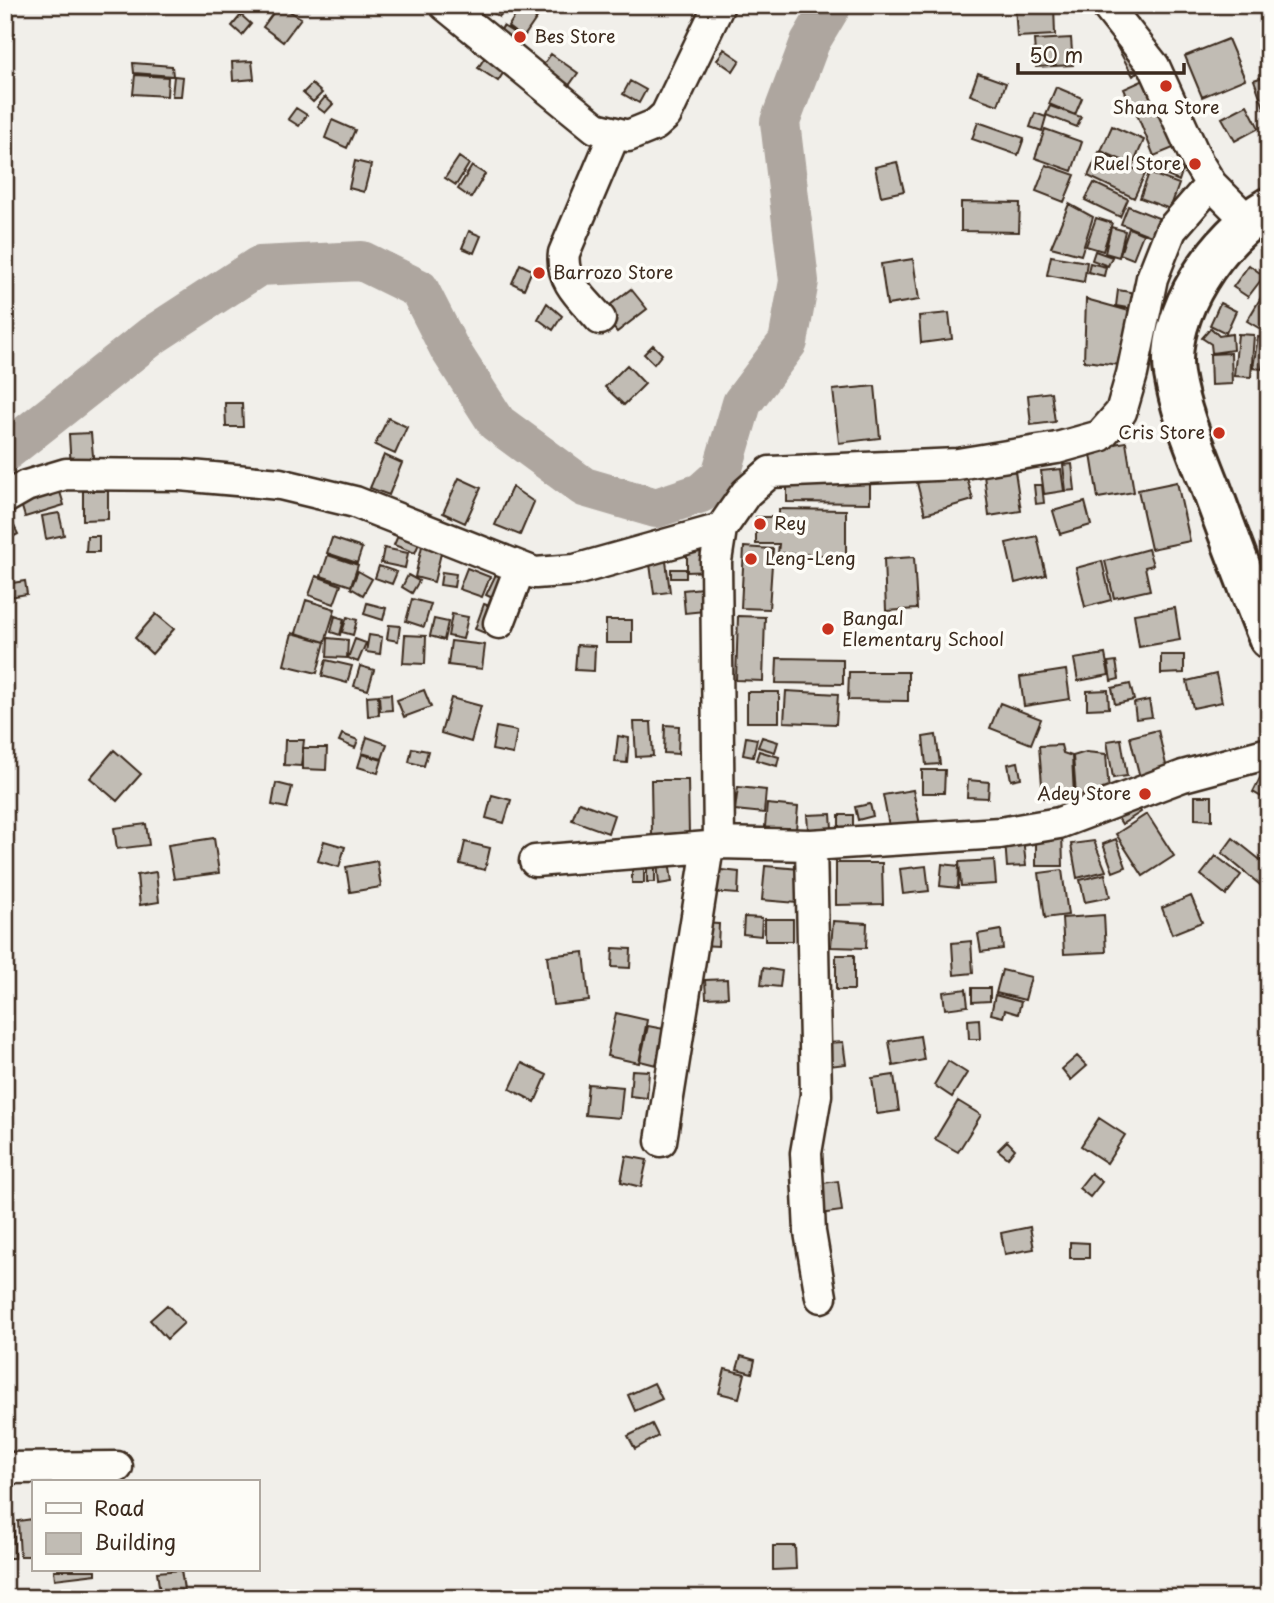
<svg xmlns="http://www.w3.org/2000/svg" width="1274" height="1603" font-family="'Playpen Sans',sans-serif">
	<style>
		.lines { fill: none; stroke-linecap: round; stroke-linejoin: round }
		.river { stroke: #aea69f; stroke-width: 40 }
		.building { fill: #c1bcb4; stroke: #3b2a1e; stroke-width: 2 }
		.minor-casing { stroke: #3b2a1e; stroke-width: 35 }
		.highway-casing { stroke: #3b2a1e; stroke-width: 44 }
		.minor { stroke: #fdfcf7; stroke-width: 30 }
		.highway { stroke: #fdfcf7; stroke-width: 38 }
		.poi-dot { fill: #c8321e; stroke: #fdfcf7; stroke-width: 2.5 }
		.labels { text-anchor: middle; stroke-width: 7; stroke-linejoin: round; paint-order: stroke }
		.poi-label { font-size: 18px; fill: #3b2a1e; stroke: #fdfcf7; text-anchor: start }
	</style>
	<rect width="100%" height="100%" fill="#f1efea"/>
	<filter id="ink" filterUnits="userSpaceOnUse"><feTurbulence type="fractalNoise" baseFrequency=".0143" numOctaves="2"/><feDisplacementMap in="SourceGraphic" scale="14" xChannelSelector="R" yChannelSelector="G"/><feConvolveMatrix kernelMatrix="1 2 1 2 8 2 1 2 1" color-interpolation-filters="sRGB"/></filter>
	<g filter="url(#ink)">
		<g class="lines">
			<path class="river" d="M5 452 153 335 259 266 362 261 419 289 449 348 497 423 584 487 656 508 701 493 721 475 742 403 788 342 799 281 780 122 810 42 832 5"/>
		</g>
		<path class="building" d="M279 5 301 18 283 42 263 27Z
			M488 5H507L499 17 486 8Z
			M522 5 538 16 523 38 508 27Z
			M1015 5H1054L1055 35 1017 37Z
			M241 15 251 24 242 35 232 26Z
			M503 26 524 39 519 47 499 34Z
			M1129 36 1145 65 1133 76 1116 45Z
			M1071 38 1073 65 1036 67 1034 40Z
			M1228 39 1245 79 1202 97 1185 56Z
			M724 49 740 60 733 71 717 60Z
			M487 54 507 67 498 81 478 68Z
			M551 54 578 73 565 91 538 72Z
			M252 61 254 79 233 81 232 62Z
			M133 63 172 66 173 76 134 73Z
			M978 73 1006 83 998 105 970 95Z
			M135 75 168 77 167 96 133 94Z
			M1155 75 1164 98 1134 112 1124 89Z
			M1269 75V122L1254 80Z
			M174 76 183 77 181 96H172Z
			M630 81 646 90 639 103 623 94Z
			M312 84 322 93 313 102 303 93Z
			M1056 87 1082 98 1075 115 1049 104Z
			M325 97 333 104 325 113 317 107Z
			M1165 100 1183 144 1154 156 1136 112Z
			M1247 105 1259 128 1235 141 1222 118Z
			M1050 106 1081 117 1077 127 1046 115Z
			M296 108 307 115 299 126 288 119Z
			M1035 113 1046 117 1042 131 1030 127Z
			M332 120 355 130 347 148 325 138Z
			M978 122 1024 138 1018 155 972 139Z
			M1112 126 1144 140 1133 165 1101 151Z
			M1045 129 1082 142 1072 171 1035 158Z
			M1099 152 1145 174 1134 198 1088 176Z
			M459 157 469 164 456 185 445 178Z
			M355 161 371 165 364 192 349 188Z
			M897 162 904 191 881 196 875 167Z
			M1172 162 1184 166 1179 181 1167 176Z
			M1046 165 1075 175 1064 202 1036 191Z
			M472 166 485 174 471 198 458 189Z
			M1149 173 1179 184 1170 209 1140 198Z
			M1094 183 1128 199 1120 217 1085 200Z
			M961 202 1020 203 1019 232 961 231Z
			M1069 204 1093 217 1081 255 1051 247Z
			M1128 206 1161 219 1154 237 1121 224Z
			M1096 218 1112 223 1103 251 1086 246Z
			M1111 227 1125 231 1119 257 1105 253Z
			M1129 228 1143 234 1133 259 1120 254Z
			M469 231 481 236 474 253 462 248Z
			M1095 251 1112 257 1108 266 1092 260Z
			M1051 256 1087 262 1084 282 1047 275Z
			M913 259 919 300 887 305 881 264Z
			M1090 263 1106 267 1104 276 1088 272Z
			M520 264 532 270 524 289 512 283Z
			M1249 265 1264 276 1248 297 1233 287Z
			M631 289 647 309 617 332 601 312Z
			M1266 289 1269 291V334L1247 321Z
			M1118 290 1142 294 1139 310 1116 306Z
			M1086 299 1140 314 1130 366 1084 361Z
			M547 303 562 316 553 330 538 319Z
			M1220 303 1236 311 1226 333 1210 325Z
			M949 313 952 339 921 343 919 316Z
			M1211 328 1219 336 1232 334 1233 350 1212 353 1211 344 1202 338Z
			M1238 334 1254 335 1251 377 1234 376Z
			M1258 337 1266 338 1262 369 1253 368Z
			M653 345 662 354 654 364 644 354Z
			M1231 353 1232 384 1211 385 1210 354Z
			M627 365 645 384 624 405 605 387Z
			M875 386 880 438 839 443 833 390Z
			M1051 392 1055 422 1031 425 1028 395Z
			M225 403H242L243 427H226Z
			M388 418 407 427 395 454 375 445Z
			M91 433 94 467 71 469 69 434Z
			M1126 442 1134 492 1098 498 1090 448Z
			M384 455 402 463 389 495 370 488Z
			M1072 464 1075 490 1066 491 1063 465Z
			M1061 469 1064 491 1044 494 1041 471Z
			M965 470 973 500 925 514 917 483Z
			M1015 471 1021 511 989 516 984 475Z
			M459 478 481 488 465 523 443 513Z
			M787 479H870V503L787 502Z
			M57 482 64 505 25 517 18 494Z
			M1177 482 1190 541 1151 549 1138 490Z
			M1034 485H1042L1044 503 1036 504Z
			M512 487 534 502 520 535 495 525Z
			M83 491H108V519L83 520Z
			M1085 502 1091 525 1060 534 1053 511Z
			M779 509 846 510V556L778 553 779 544H756V517H779Z
			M59 513 64 535 46 539 42 516Z
			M10 518 18 534 5 541V521Z
			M402 526 423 534 415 553 394 545Z
			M87 536H99V552H86Z
			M1037 536 1046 575 1015 583 1006 543Z
			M424 537 444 541 434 582 415 577Z
			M332 538 362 548 357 563 327 553Z
			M744 547 773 549 769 609 741 608Z
			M384 548 408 553 405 568 381 563Z
			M687 548H712L713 571 687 572Z
			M1148 549 1153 565 1145 567 1150 590 1114 598 1105 561Z
			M328 555 358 565 351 586 321 576Z
			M914 557 917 609 886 611 884 559Z
			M666 561 670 592 654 594 650 564Z
			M1102 561 1111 600 1085 607 1076 568Z
			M379 566 397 572 392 584 375 578Z
			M467 568 490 577 482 597 459 589Z
			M671 569H686V578H671Z
			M358 571 372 579 363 595 351 588Z
			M442 572 456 574 454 587 440 585Z
			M497 572 515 580 503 603 486 595Z
			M408 575 419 581 412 593 402 587Z
			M316 576 341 585 334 604 309 595Z
			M25 581 27 594 9 597 6 584Z
			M712 587 714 610 685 613 683 590Z
			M412 599 431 604 424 627 406 621Z
			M306 600 335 609 325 642 296 633Z
			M367 603 386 608 383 620 364 614Z
			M484 604 501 610 492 636 475 629Z
			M1175 608 1180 640 1139 647 1134 614Z
			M156 614 174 629 152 654 135 638Z
			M452 614 468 617 463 639 448 636Z
			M335 616 344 619 340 635 331 632Z
			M738 616 765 617 763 681 736 680Z
			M347 617 357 620 353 635 342 632Z
			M434 619 448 622 444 640 430 636Z
			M606 620H632V643H606Z
			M389 625 400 626 398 641 387 639Z
			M292 633 325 642 317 673 284 665Z
			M369 635 382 637 380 654 366 652Z
			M405 635 426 636 425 664 403 663Z
			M328 638 348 640 347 658 327 657Z
			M355 639 366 643 358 662 348 658Z
			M451 641 485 645 482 669 448 665Z
			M577 645 595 646 594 671 575 670Z
			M1105 654 1109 675 1078 681 1074 659Z
			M1161 655H1184V673L1161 674Z
			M777 658 843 659V684L776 683Z
			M326 660 352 666 347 683 322 676Z
			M1116 661 1119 679 1111 681 1108 662Z
			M360 666 374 670 368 690 354 686Z
			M1066 670 1070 699 1024 706 1020 677Z
			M849 672H908V701L848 700Z
			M1216 674 1222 702 1193 708 1187 681Z
			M1130 684 1134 700 1115 704 1112 688Z
			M424 690 431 707 404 717 397 700Z
			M1108 690 1109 708 1087 709V691Z
			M786 691 838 694 836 724 784 722Z
			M747 692H779V722H747Z
			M391 694 392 710 380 711 379 695Z
			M378 695 379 715 368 716 367 696Z
			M451 698 481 706 471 742 441 733Z
			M1149 700 1152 717 1136 719 1134 703Z
			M1000 703 1041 719 1031 744 990 728Z
			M634 722H651L653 756 636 757Z
			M665 725 679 726 678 754 664 753Z
			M496 727 517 731 513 754 492 750Z
			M1158 730 1169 778 1143 790 1130 737Z
			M342 734 358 740 355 748 339 741Z
			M936 735 940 764 926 765 923 737Z
			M618 736 629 738 627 763 615 762Z
			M367 737 387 744 382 759 362 753Z
			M746 737 757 739 753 757 743 755Z
			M762 737 778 742 775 752 758 747Z
			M1121 739 1127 776 1113 778 1107 741Z
			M285 740H304L301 766 284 765Z
			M1061 745 1063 753 1072 756 1074 796 1043 798 1039 746Z
			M303 748H327L326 770 303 769Z
			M412 748 428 751 424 766 409 762Z
			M114 750 141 774 117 801 90 778Z
			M759 751 779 757 777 766 756 760Z
			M1086 752 1106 754 1109 793 1076 795 1073 756Z
			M362 754 382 760 378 773 358 767Z
			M1018 762 1021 778 1011 780 1008 764Z
			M922 770H945L944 793H922Z
			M1263 772 1269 775V791L1265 799 1253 792Z
			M651 780H688L689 835H652Z
			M968 780 989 782 988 798 967 797Z
			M276 783 292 787 287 808 272 805Z
			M738 787 766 790 764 813 735 810Z
			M913 790 921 830 891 836 883 795Z
			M492 795 511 800 504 823 486 818Z
			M1195 796H1212V820L1195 819Z
			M1133 798 1141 812 1122 824 1113 810Z
			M579 802 614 815 608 833 572 820Z
			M767 804 798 807 795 841 764 838Z
			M870 804 873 816 858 820 855 807Z
			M831 814 833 842 809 843 807 815Z
			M1147 814 1174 856 1143 876 1116 834Z
			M839 815H853V834H839Z
			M146 824 149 845 117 849 114 828Z
			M1062 832 1063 866H1036V833Z
			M214 838 219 873 174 879 168 845Z
			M1023 838 1026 866 1007 867 1005 840Z
			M1233 838 1269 867V884L1265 889 1222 853Z
			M1116 839 1126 867 1113 872 1103 844Z
			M324 841 345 847 339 867 318 861Z
			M1094 841 1106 871 1077 878 1071 844Z
			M465 842 490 848 485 870 460 864Z
			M1216 856 1241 875 1226 895 1201 875Z
			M632 859H644V883H632Z
			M669 860 672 882 659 884 657 861Z
			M994 860 996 884 961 886 959 862Z
			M377 861 381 887 350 892 346 867Z
			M647 861H655V882H647Z
			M836 863H882L883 904 836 905Z
			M942 864 959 866 958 888 940 886Z
			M765 866 800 869 797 903 762 900Z
			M926 866 929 891 903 894 900 869Z
			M712 869 739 872 738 894 710 892Z
			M1062 870 1068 915 1045 918 1039 873Z
			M156 872 159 902 140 905 137 875Z
			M1105 874 1110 897 1085 902 1080 880Z
			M1191 896 1202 922 1172 934 1162 908Z
			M1104 915 1106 952 1064 954 1062 918Z
			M744 917 762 918 761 936 743 934Z
			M765 919H793V941H765Z
			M833 921 867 923 866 948 831 947Z
			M700 923 719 924 718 946 699 945Z
			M1001 930 1003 949 981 952 978 934Z
			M971 941 973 973 954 975 952 943Z
			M613 948 631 949 630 968 612 967Z
			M584 952 589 1001 553 1005 547 956Z
			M836 955H854V990H836Z
			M763 968 782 971 780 987 761 985Z
			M1002 970 1031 977 1025 1000 996 993Z
			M727 979 728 997 706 998 705 980Z
			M972 988H990V1001L972 1002Z
			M966 989 968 1006 945 1009 943 992Z
			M995 995 1021 1002 1018 1014 1005 1010 1003 1017 991 1014Z
			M616 1013 647 1020 639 1063 607 1056Z
			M979 1019 980 1039H969L968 1020Z
			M648 1026 664 1029 656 1065 640 1061Z
			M920 1036 924 1060 893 1066 889 1041Z
			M843 1042 846 1064 830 1066 827 1043Z
			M1077 1056 1087 1066 1071 1080 1062 1069Z
			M948 1061 967 1073 952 1097 934 1085Z
			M522 1063 547 1075 535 1102 510 1089Z
			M632 1070 649 1071 647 1098 630 1096Z
			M894 1075 899 1111 877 1114 872 1078Z
			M588 1084 623 1087 620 1118 585 1115Z
			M958 1101 981 1115 958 1152 935 1139Z
			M1099 1118 1125 1135 1107 1163 1081 1146Z
			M1007 1141 1015 1149 1008 1158 998 1150Z
			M626 1156 647 1160 641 1187 621 1182Z
			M1091 1173 1102 1182 1090 1197 1079 1188Z
			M838 1181 842 1211 820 1214 815 1184Z
			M1030 1227 1034 1249 1005 1254 1001 1233Z
			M1070 1242 1089 1243V1258H1070Z
			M167 1305 184 1323 167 1339 150 1320Z
			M741 1356 755 1360 752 1373 737 1369Z
			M725 1369 745 1374 739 1398 719 1393Z
			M654 1383 662 1399 635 1411 628 1395Z
			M652 1424 658 1436 635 1449 628 1436Z
			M5 1519H14V1558H5Z
			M33 1519V1556H20L18 1521Z
			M773 1546H795L796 1569 773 1570Z
			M54 1570H96V1574L55 1579Z
			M181 1570 184 1590 160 1593 157 1572Z"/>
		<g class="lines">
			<g class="minor-casing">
				<path id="minor" d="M445 5 596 128 628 136 655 125 666 115 719 5
					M1106 5 1154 66 1198 163 1211 184 1247 220
					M600 319C583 299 560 281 564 253L615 133
					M5 498 26 486 66 474 180 475 280 484 355 502 535 573 575 570 721 529
					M499 623 520 568
					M719 843 716 561 721 529 746 493 770 472 958 464 1057 448 1100 436 1121 412 1132 374 1152 278 1171 230 1211 184
					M811 845 816 1095 806 1153 810 1232 821 1297
					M535 861 708 847 719 843 811 845 1000 833 1059 823 1183 776 1269 753
					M661 1141 708 847
					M5 1468 117 1467"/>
			</g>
			<g class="highway-casing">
				<path id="highway" d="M1269 207C1219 236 1165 313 1174 374 1180 412 1196 449 1210 485 1229 536 1248 588 1269 639"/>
			</g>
			<use href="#minor" class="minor"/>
			<use href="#highway" class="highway"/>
		</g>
	</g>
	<g class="poi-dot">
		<circle cx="520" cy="37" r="7"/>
		<circle cx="1166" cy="86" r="7"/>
		<circle cx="1195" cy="164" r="7"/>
		<circle cx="539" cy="273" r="7"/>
		<circle cx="1219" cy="433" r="7"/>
		<circle cx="760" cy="524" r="7"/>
		<circle cx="751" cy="559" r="7"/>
		<circle cx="828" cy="629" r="7"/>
		<circle cx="1145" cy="794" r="7"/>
	</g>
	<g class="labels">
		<g class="poi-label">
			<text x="534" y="43">Bes Store</text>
			<text x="1166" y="114" text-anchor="middle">Shana Store</text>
			<text x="1181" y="170" text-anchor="end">Ruel Store</text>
			<text x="553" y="279">Barrozo Store</text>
			<text x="1205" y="439" text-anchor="end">Cris Store</text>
			<text x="774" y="530">Rey</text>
			<text x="765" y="565">Leng-Leng</text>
			<text x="842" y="625">Bangal<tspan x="842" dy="21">Elementary School</tspan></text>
			<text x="1131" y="800" text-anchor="end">Adey Store</text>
		</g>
	</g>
	<rect width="1274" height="1603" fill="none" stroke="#fdfcf7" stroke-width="28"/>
	<rect x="14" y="14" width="1246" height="1575" fill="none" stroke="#3b2a1e" stroke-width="2.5" filter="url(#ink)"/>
	<rect x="32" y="1480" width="228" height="91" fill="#fdfcf7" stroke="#afa8a0" stroke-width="2"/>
	<rect x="46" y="1503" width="35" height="10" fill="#fdfcf7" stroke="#afa8a0" stroke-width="2"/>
	<text x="94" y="1516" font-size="21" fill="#3b2a1e">Road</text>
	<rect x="46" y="1533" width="35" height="21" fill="#c1bcb4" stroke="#afa8a0" stroke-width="2"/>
	<text x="94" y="1550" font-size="21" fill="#3b2a1e">Building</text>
	<path d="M1018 63v10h166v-10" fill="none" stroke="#3b2a1e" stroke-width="3.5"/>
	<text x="1029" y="63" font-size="21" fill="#3b2a1e" stroke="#fdfcf7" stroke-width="5" paint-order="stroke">50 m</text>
</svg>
